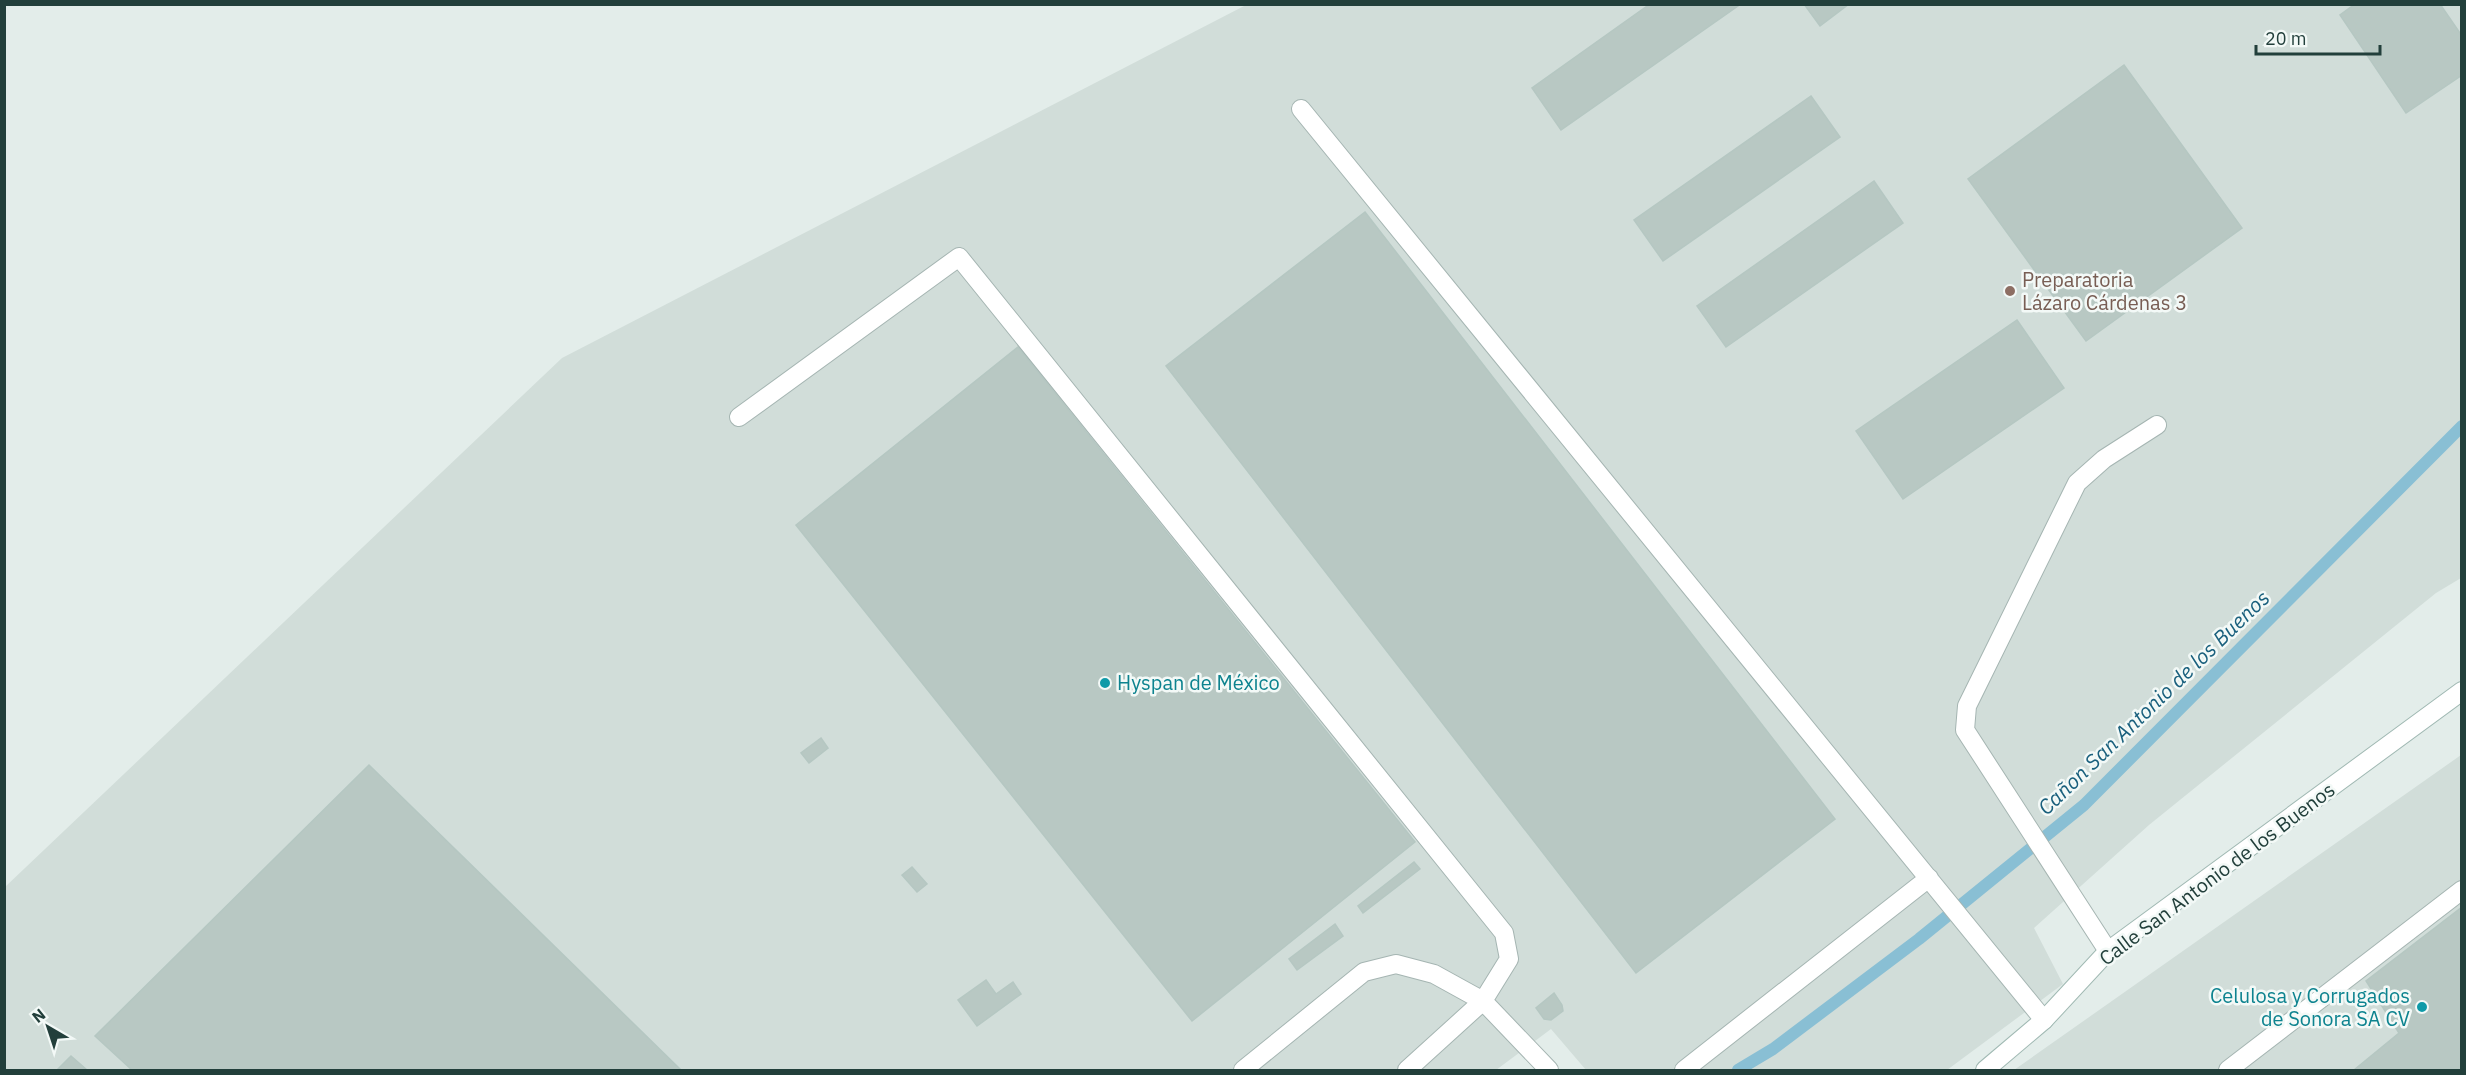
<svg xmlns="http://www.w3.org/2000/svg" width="2466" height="1075" font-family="'IBM Plex Sans',sans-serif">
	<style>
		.built { fill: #d1ddd9 }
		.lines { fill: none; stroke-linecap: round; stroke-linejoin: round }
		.stream { stroke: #89bfd4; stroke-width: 12 }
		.building { fill: #b8c8c3; stroke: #b5c7c2; stroke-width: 1.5 }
		.lane-casing { stroke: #a5b5b2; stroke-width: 20 }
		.secondary-casing { stroke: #a0b9b3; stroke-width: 20 }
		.lane { stroke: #fff; stroke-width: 18 }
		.secondary { stroke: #fff; stroke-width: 18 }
		.education-dot { fill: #8d6e63; stroke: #f3f9f7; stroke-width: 2 }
		.culture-dot { fill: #0f9aa8; stroke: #f3f9f7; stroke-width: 2 }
		.labels { text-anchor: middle; stroke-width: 5; stroke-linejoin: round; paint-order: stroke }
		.education-label { font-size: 20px; fill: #785e54; stroke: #f3f9f7; text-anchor: start }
		.culture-label { font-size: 20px; fill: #0d838f; stroke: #f3f9f7; text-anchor: start }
		.street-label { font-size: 20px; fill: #223f3b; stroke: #f3f9f7 }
		.water-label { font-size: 21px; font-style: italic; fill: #1a607d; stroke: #f3f9f7 }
	</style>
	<rect width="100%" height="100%" fill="#e3edea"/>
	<path class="built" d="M1246 5H2461V578L2436 593 2149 825 2034 928 2063 984 1947 1070H1586L1551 1029 1496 1070H5V887L562 358Z
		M2461 755V1070H2014Z"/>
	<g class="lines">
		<path class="stream" d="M1738 1070 1773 1049 1919 939 2084 805 2462 426"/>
	</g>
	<path class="building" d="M1650 4 1738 6 1561 130 1532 88Z
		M1804 4H1849L1820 26Z
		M2355 4H2440L2462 36V75L2406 113 2340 15Z
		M2124 65 2242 228 2086 341 1968 179Z
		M1811 96 1840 137 1663 261 1634 220Z
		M1874 181 1903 223 1726 347 1697 306Z
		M1365 212 1835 819 1636 973 1166 366Z
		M2017 320 2064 388 1903 499 1856 431Z
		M1018 347 1415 842 1192 1021 796 525Z
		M821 738 828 748 809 763 801 753Z
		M369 765 681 1070H132L95 1036Z
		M1414 862 1420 869 1363 913 1358 906Z
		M912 867 927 884 917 892 902 875Z
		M2462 907V1070H2354L2399 1033 2366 981Z
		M1335 924 1343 936 1297 970 1289 959Z
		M986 980 996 994 1013 982 1021 994 977 1026 958 1000Z
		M1554 993 1562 1005 1563 1011 1551 1020 1544 1019 1536 1008Z
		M71 1056 87 1070H57Z"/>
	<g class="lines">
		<g class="lane-casing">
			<path id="lane" d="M1301 109 2044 1020
				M739 417 959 257 1504 933 1509 959 1483 1001 1549 1070
				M2108 951 1965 730 1967 706 2077 483 2104 459 2157 425
				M1243 1070 1364 972 1396 964 1434 974 1483 1001 1407 1070
				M1684 1070 1929 878
				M2228 1070 2462 890"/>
		</g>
		<g class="secondary-casing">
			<path id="secondary" d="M1985 1070 2044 1020 2108 951 2462 691"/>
		</g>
		<use href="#lane" class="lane"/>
		<use href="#secondary" class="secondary"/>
	</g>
	<circle class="education-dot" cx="2010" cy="291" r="6"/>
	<g class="culture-dot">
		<circle cx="1105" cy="683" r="6"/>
		<circle cx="2422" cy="1007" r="6"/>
	</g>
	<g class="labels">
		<g class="education-label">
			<text x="2022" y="287">Preparatoria<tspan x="2022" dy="23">Lázaro Cárdenas 3</tspan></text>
		</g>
		<g class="culture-label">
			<text x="1117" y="690">Hyspan de México</text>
			<text x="2410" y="1003" text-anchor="end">Celulosa y Corrugados<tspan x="2410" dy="23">de Sonora SA CV</tspan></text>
		</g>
		<g class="street-label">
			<text transform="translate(2217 874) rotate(-37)" y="7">Calle San Antonio de los Buenos</text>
		</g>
		<g class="water-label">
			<text transform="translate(2154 703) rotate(-44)" y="7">Cañon San Antonio de los Buenos</text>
		</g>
	</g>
	<rect width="2466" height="1075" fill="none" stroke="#223f3b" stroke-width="12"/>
	<g transform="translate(48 1027) rotate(321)" stroke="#f3f9f7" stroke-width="4.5" paint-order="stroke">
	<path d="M0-4.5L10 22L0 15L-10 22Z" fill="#223f3b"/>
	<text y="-9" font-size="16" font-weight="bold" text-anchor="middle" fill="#223f3b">N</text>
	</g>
	<path d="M2256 45v9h124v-9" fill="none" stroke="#223f3b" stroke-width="3"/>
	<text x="2265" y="45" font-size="18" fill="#223f3b" stroke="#f3f9f7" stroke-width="4.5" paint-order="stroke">20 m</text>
</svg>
